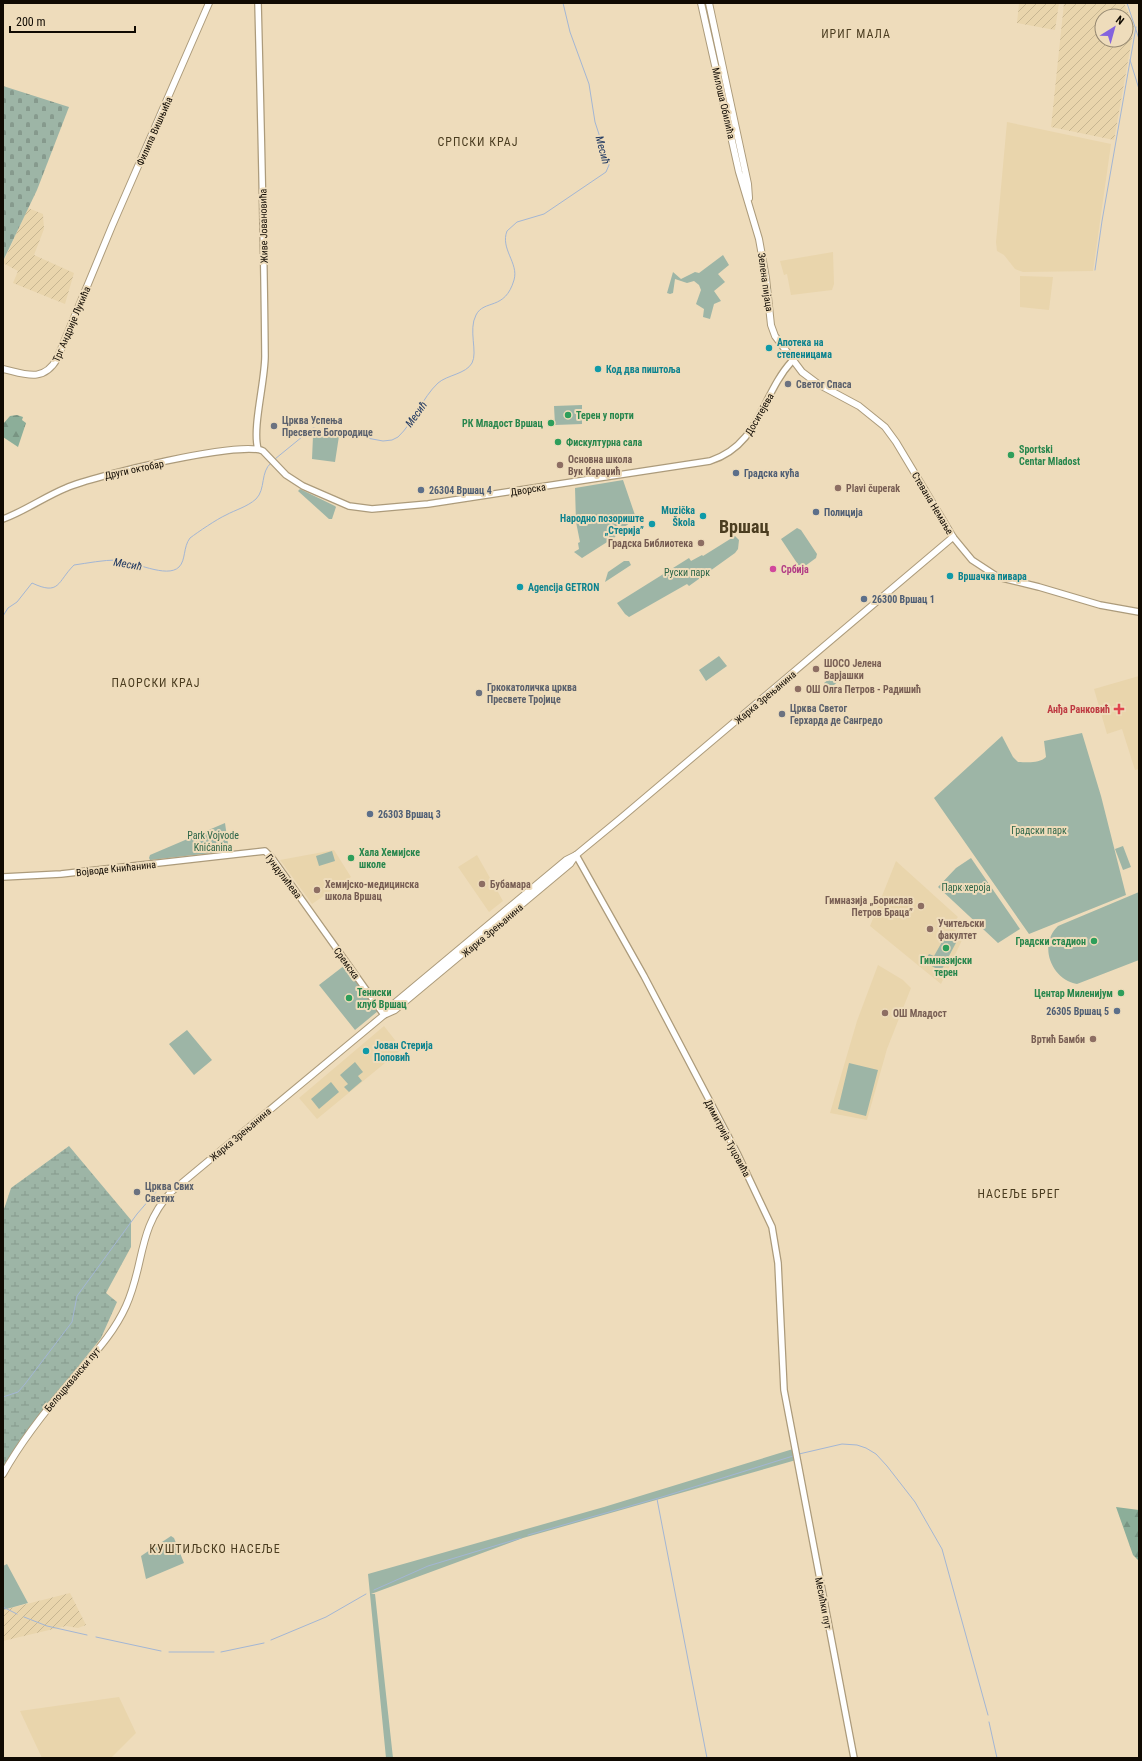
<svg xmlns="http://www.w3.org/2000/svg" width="1142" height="1761" font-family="'Roboto Condensed',sans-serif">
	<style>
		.built { fill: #e9d5ac }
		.industrial { fill: url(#industrial-furrows); fill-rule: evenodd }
		.green { fill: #9db5a6 }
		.forest { fill: url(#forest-firs) }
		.wetland { fill: url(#wetland-marsh) }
		.cemetery { fill: url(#cemetery-stones) }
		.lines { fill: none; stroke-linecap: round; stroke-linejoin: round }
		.stream { stroke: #a3b6d4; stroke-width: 1 }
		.secondary-casing { stroke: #ac9b7b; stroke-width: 8 }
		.primary-casing { stroke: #ac9b7b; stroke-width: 8 }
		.secondary { stroke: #fff; stroke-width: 5.5 }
		.primary { stroke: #fff; stroke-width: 6 }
		.culture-dot { fill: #0f9aa8; stroke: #eedcbb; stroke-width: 1.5 }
		.worship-dot { fill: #6b7280; stroke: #eedcbb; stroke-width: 1.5 }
		.leisure-dot { fill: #2e9e5b; stroke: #eedcbb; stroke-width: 1.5 }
		.education-dot { fill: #8d6e63; stroke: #eedcbb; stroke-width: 1.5 }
		.service-dot { fill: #5c6f8a; stroke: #eedcbb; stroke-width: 1.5 }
		.hotel-dot { fill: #d1479c; stroke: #eedcbb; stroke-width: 1.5 }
		.health-dot { fill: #e0444e; stroke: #eedcbb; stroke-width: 1.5 }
		.labels { text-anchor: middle; stroke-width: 4; stroke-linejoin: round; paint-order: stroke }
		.street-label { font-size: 10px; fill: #100a02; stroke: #eedcbb }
		.culture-label { font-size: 10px; font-weight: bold; fill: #0d838f; stroke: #eedcbb; text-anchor: start }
		.worship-label { font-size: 10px; font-weight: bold; fill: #5b616d; stroke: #eedcbb; text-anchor: start }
		.leisure-label { font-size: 10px; font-weight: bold; fill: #27864d; stroke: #eedcbb; text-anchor: start }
		.education-label { font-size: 10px; font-weight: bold; fill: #785e54; stroke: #eedcbb; text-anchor: start }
		.service-label { font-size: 10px; font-weight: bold; fill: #4e5e75; stroke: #eedcbb; text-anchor: start }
		.hotel-label { font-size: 10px; font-weight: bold; fill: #b23c85; stroke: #eedcbb; text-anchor: start }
		.park-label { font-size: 10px; fill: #2c6548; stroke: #eedcbb }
		.health-label { font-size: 10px; font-weight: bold; fill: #be3a42; stroke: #eedcbb; text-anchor: end }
		.water-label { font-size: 11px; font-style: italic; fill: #213961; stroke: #eedcbb }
		.quarter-label { font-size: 12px; letter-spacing: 1px; fill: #4b3d20; stroke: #eedcbb }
		.town-label { font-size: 18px; font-weight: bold; fill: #4b3d20; stroke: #eedcbb }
	</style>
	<defs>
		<pattern id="industrial-furrows" width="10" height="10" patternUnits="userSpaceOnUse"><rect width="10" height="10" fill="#e9d5ac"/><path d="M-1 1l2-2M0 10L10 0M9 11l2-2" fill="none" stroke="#c7b692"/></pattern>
		<pattern id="forest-firs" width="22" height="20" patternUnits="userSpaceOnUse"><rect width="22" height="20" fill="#8cae99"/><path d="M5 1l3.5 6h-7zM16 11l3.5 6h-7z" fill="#789482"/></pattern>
		<pattern id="wetland-marsh" width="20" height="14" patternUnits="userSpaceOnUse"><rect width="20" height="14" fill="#9db5a6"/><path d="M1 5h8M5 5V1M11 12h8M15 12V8" fill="none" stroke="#869a8d"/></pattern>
		<pattern id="cemetery-stones" width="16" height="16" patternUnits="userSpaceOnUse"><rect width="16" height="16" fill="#9db5a6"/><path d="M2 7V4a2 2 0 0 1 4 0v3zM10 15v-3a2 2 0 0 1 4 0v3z" fill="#869a8d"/></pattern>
	</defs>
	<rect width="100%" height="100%" fill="#eedcbb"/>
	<path class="built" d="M1007 122 1111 144 1093 271 1023 272 1015 269 1004 255 997 251 996 242Z
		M833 252 834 284 832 290 791 295 787 274 784 275 780 261Z
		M1020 276 1053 277 1049 310 1020 307Z
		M1139 676V769L1135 770 1122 729 1107 734 1094 689Z
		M334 850 351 877 312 904 280 860Z
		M477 855 503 901 489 912 458 867Z
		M896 861 958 917 950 927 964 936 941 984 870 926Z
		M878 965 903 980 911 988 887 1049 867 1120 830 1113 857 1021Z
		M384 1026 402 1049 317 1119 299 1098Z
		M119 1697 136 1733 111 1758H42L20 1711Z"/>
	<path class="industrial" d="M1019 3H1059L1055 30 1017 23Z
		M1064 3H1124L1134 27 1114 140 1051 127ZM1102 16H1126V40H1102Z
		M28 208 43 214 44 229 34 255 74 273 65 304 13 283 18 271 3 263Z
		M70 1593 86 1625 78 1628 66 1626 3 1641V1610Z"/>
	<path class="green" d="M723 255 729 265 718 274 725 282 714 291 721 301 714 304 710 319 703 317 704 309 696 304 701 290 699 285 694 281 687 283 675 279 673 293 670 294 667 293 673 272 681 279 695 272 699 273Z
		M582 405V424L555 425 554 406Z
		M318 432 339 436 335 462 312 459 313 436Z
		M623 480 636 518 618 532 615 537 582 558 574 552 579 549 578 543 580 542 576 522 575 488Z
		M300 489 335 506 336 507 332 519H329L298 491Z
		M797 528 801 530 817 554 816 558 801 569 781 539Z
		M735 536 739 540 738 549 735 553 689 586 687 584 629 617 625 614 617 603 689 558 691 561 702 555 703 556Z
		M624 561H629L631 565 605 582 608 572Z
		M719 656 727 666 706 681 699 670Z
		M841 670 845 676 829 689 824 683Z
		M1082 733 1101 796 1126 895 1029 934 934 798 1002 736 1013 757 1018 762C1026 762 1039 764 1046 757L1044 741Z
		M225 823 229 851 150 860 149 858 150 855Z
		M1123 846 1131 867 1123 870 1115 849Z
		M332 851 335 861 319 866 316 856Z
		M971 858 1020 929 998 943 938 887 956 868Z
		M1139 892V960L1077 984C1051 979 1038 945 1058 926Z
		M947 933 958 939 941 971 924 962 929 954 934 956Z
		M345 965 378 1011 355 1030 319 985Z
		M187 1030 212 1060 194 1075 169 1044Z
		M355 1062 363 1072 358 1076 362 1081 349 1092 344 1087 348 1084 340 1075Z
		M849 1063 878 1070 866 1116 838 1109Z
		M331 1082 339 1092 319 1109 311 1099Z
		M793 1449 796 1460 523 1538 371 1594H375L393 1758H386L368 1574 604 1507Z
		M171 1536 174 1538 184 1563 146 1579 141 1556Z
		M7 1564 28 1603 3 1610V1566Z"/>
	<path class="forest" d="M17 415 23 417 22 420 26 423 18 447 3 437V424L10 416Z
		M1116 1507 1139 1510V1561L1133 1555Z"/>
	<path class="wetland" d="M69 1146 131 1220V1247L106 1293 117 1302 101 1338 32 1424 3 1471V1212L11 1188Z"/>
	<path class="cemetery" d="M3 86 69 107 37 190 3 261Z"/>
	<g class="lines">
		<path class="stream" d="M1127 3 1139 39
			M1130 60 1139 89
			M1095 270 1102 221 1136 27
			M275 459 313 428 383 441 392 440 398 437C414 422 422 398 438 383 447 375 466 374 472 363 478 352 468 330 476 315 484 299 505 311 514 280 519 263 500 249 507 231L517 222 544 214 606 172 609 165 595 122 589 84 570 32 563 3
			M3 616 8 608 17 602 32 583C60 596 57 582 74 565 88 563 103 560 117 560 133 561 167 579 179 567 186 560 183 547 190 538 198 532 217 519 226 515 235 510 247 507 256 499 266 489 260 472 271 463
			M3 1397 18 1392 25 1384 72 1322 77 1296 137 1214 163 1184
			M799 1454 842 1444 857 1445 866 1448 876 1454 887 1466 915 1502 942 1549 988 1715
			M657 1499 707 1758
			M528 1535 662 1497 793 1456
			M374 1590 428 1566 521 1538
			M3 1607 17 1614
			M24 1617 47 1626 87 1635
			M96 1637 161 1651
			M271 1640 326 1617 366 1594
			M169 1652H214
			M221 1652 264 1643
			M989 1722 997 1758"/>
		<g class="secondary-casing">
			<path id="secondary" d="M258 3C261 121 264 238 265 356 265 382 252 428 258 449
				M3 519C25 511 44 497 66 488 93 476 241 440 263 451L286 475 303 486 349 506 372 509 428 504 710 461C760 445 761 395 792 361
				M953 537 972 560 998 577 1039 587 1100 605 1139 612
				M576 855 644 976 737 1153 772 1227 778 1263 784 1390 854 1758
				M3 877 61 874 265 851 272 858 384 1015"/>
		</g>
		<g class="primary-casing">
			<path id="primary" d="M709 3 748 184 749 198
				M3 369C25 374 43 383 57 359L112 226 209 3
				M386 1014 395 1010 570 864 576 855
				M3 1474C22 1440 45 1411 71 1381 91 1357 113 1335 126 1306 145 1264 137 1229 171 1192L384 1015 391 1006 566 860 576 855 621 818 953 537 896 442 885 427 859 406 818 384 802 372 775 336 771 325 766 278 759 239 739 172 701 3"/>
		</g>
		<use href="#secondary" class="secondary"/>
		<use href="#primary" class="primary"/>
	</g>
	<g class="culture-dot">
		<circle cx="769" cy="348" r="4"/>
		<circle cx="598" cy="369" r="4"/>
		<circle cx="703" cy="516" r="4"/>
		<circle cx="652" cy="524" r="4"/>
		<circle cx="950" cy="576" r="4"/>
		<circle cx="520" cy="587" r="4"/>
		<circle cx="366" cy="1051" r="4"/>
	</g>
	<g class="worship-dot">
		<circle cx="788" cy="384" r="4"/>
		<circle cx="274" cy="426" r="4"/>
		<circle cx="479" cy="693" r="4"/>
		<circle cx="782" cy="714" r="4"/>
		<circle cx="137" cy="1192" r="4"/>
	</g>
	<g class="leisure-dot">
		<circle cx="568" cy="415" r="4"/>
		<circle cx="551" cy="423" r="4"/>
		<circle cx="558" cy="442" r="4"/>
		<circle cx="1011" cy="455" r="4"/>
		<circle cx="351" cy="858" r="4"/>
		<circle cx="1094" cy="941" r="4"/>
		<circle cx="946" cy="948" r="4"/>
		<circle cx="1121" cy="993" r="4"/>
		<circle cx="349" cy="998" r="4"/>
	</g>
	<g class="education-dot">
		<circle cx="560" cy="465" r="4"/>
		<circle cx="838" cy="488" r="4"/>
		<circle cx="701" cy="543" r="4"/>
		<circle cx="816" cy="669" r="4"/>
		<circle cx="798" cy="689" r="4"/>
		<circle cx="482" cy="884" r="4"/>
		<circle cx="317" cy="890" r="4"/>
		<circle cx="921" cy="906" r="4"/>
		<circle cx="930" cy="929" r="4"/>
		<circle cx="885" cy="1013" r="4"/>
		<circle cx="1093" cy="1039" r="4"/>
	</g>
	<g class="service-dot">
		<circle cx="736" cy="473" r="4"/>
		<circle cx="421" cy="490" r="4"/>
		<circle cx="816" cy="512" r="4"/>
		<circle cx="864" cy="599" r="4"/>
		<circle cx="370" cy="814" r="4"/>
		<circle cx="1117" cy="1011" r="4"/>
	</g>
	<circle class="hotel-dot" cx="773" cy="569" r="4"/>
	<path class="health-dot" d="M1117 703h4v4h4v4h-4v4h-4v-4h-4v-4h4z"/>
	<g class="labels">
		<g class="street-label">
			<text transform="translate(724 103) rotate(77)" y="4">Милоша Обилића</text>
			<text transform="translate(154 131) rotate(-66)" y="4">Филипа Вишњића</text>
			<text transform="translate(263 226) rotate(-91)" y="4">Живе Јовановића</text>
			<text transform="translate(766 282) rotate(82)" y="4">Зелена пијаца</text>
			<text transform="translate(71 324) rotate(-67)" y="4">Трг Андрије Лукића</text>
			<text transform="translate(759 414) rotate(-60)" y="4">Доситејева</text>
			<text transform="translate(134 469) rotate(-12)" y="4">Други октобар</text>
			<text transform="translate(528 489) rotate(-9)" y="4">Дворска</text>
			<text transform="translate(933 503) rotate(59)" y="4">Стевана Немање</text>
			<text transform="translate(765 697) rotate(-40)" y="4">Жарка Зрењанина</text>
			<text transform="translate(116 868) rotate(-6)" y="4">Војводе Книћанина</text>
			<text transform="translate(284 876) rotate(53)" y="4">Гундулићева</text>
			<text transform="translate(492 930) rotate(-40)" y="4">Жарка Зрењанина</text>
			<text transform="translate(347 963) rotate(54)" y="4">Сремска</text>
			<text transform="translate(240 1134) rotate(-40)" y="4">Жарка Зрењанина</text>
			<text transform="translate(728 1138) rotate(62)" y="4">Димитрија Туцовића</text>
			<text transform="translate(72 1379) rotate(-50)" y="4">Белоцрквански пут</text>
			<text transform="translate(824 1603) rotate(79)" y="4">Месићки пут</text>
		</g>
		<g class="culture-label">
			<text x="777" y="346">Апотека на<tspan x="777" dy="12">степеницама</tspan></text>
			<text x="606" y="373">Код два пиштоља</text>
			<text x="695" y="514" text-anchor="end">Muzička<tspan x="695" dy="12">Škola</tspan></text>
			<text x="644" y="522" text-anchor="end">Народно позориште<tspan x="644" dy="12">„Стерија”</tspan></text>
			<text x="958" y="580">Вршачка пивара</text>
			<text x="528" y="591">Agencija GETRON</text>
			<text x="374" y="1049">Јован Стерија<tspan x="374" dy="12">Поповић</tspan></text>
		</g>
		<g class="worship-label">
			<text x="796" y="388">Светог Спаса</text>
			<text x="282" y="424">Црква Успења<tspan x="282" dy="12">Пресвете Богородице</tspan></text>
			<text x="487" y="691">Гркокатоличка црква<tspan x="487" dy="12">Пресвете Тројице</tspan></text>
			<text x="790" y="712">Црква Светог<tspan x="790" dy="12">Герхарда де Сангредо</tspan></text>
			<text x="145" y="1190">Црква Свих<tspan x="145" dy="12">Светих</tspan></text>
		</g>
		<g class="leisure-label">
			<text x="576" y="419">Терен у порти</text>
			<text x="543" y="427" text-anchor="end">РК Младост Вршац</text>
			<text x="566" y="446">Фискултурна сала</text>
			<text x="1019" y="453">Sportski<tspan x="1019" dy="12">Centar Mladost</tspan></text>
			<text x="359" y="856">Хала Хемијске<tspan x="359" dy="12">школе</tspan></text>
			<text x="1086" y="945" text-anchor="end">Градски стадион</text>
			<text x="946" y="964" text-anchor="middle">Гимназијски<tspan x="946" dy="12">терен</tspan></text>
			<text x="357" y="996">Тениски<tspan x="357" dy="12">клуб Вршац</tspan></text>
			<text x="1113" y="997" text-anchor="end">Центар Миленијум</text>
		</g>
		<g class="education-label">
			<text x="568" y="463">Основна школа<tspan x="568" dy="12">Вук Караџић</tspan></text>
			<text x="846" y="492">Plavi čuperak</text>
			<text x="693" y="547" text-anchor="end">Градска Библиотека</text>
			<text x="824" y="667">ШОСО Јелена<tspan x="824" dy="12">Варјашки</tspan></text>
			<text x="806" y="693">ОШ Олга Петров - Радишић</text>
			<text x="325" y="888">Хемијско-медицинска<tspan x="325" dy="12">школа Вршац</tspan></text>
			<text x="490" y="888">Бубамара</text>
			<text x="913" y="904" text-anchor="end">Гимназија „Борислав<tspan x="913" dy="12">Петров Браца”</tspan></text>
			<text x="938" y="927">Учитељски<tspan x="938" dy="12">факултет</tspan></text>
			<text x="893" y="1017">ОШ Младост</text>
			<text x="1085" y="1043" text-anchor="end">Вртић Бамби</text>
		</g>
		<g class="service-label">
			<text x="744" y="477">Градска кућа</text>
			<text x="429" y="494">26304 Вршац 4</text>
			<text x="824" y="516">Полицијa</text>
			<text x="872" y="603">26300 Вршац 1</text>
			<text x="378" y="818">26303 Вршац 3</text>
			<text x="1109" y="1015" text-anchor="end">26305 Вршац 5</text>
		</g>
		<g class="hotel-label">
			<text x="781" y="573">Србија</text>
		</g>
		<g class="park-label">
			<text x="687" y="576">Руски парк</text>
			<text x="1039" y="834">Градски парк</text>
			<text x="213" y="839">Park Vojvode<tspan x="213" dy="12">Knićanina</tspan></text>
			<text x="966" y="891">Парк хероја</text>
		</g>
		<g class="health-label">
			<text x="1110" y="713">Анђа Ранковић</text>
		</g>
		<g class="water-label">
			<text transform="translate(603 150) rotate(75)" y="4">Месић</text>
			<text transform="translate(416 414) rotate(-54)" y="4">Месић</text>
			<text transform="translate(128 564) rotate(10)" y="4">Месић</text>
		</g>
		<g class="quarter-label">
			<text x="856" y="38">ИРИГ МАЛА</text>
			<text x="478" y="146">СРПСКИ КРАЈ</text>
			<text x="156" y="687">ПАОРСКИ КРАЈ</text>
			<text x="1019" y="1198">НАСЕЉЕ БРЕГ</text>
			<text x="215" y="1553">КУШТИЉСКО НАСЕЉЕ</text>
		</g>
		<g class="town-label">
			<text x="744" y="533">Вршац</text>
		</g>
	</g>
	<rect width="1142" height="1761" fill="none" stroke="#100a02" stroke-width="8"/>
	<g transform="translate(1114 28) rotate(37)"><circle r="19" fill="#eedcbb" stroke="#958871"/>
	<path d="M0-3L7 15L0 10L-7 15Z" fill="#8463de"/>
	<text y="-6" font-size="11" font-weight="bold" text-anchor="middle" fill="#100a02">N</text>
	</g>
	<path d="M10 26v6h125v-6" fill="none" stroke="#100a02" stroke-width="2"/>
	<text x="16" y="26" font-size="12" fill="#100a02" stroke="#eedcbb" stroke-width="3" paint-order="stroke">200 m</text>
</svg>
